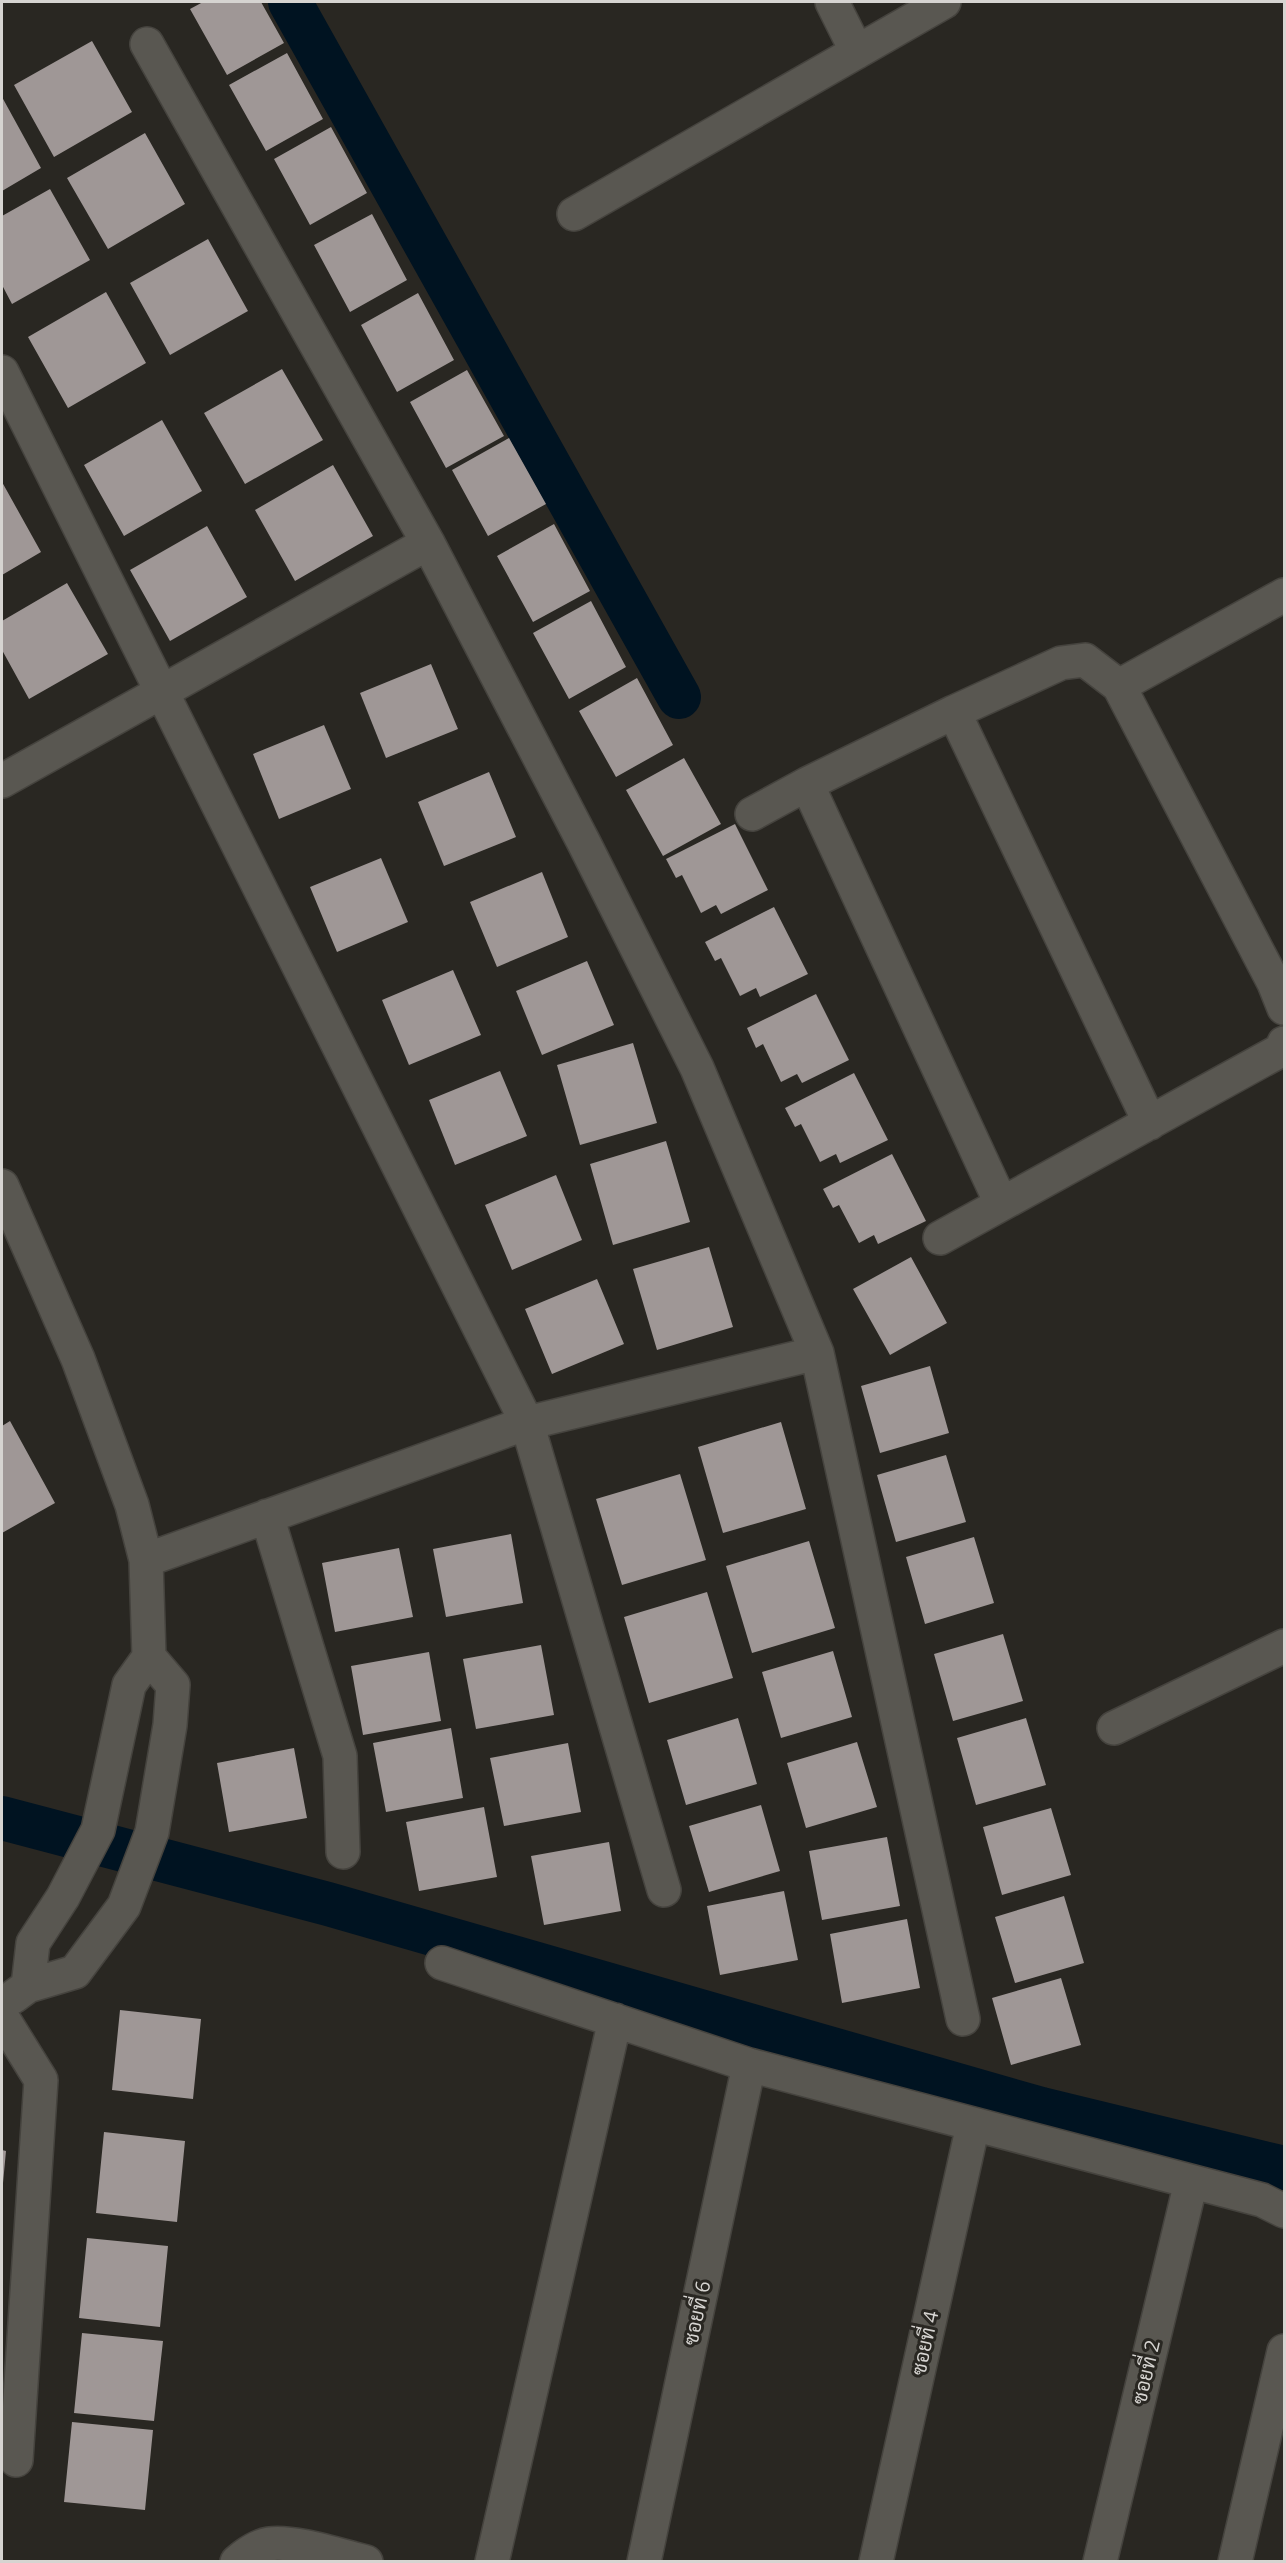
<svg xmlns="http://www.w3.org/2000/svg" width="1286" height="2563" font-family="'Open Sans',Sarabun,sans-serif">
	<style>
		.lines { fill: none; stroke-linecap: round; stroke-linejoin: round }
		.canal { stroke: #001321; stroke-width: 44 }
		.building { fill: #9f9796 }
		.minor-casing { stroke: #45433e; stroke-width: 36 }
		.minor { stroke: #595751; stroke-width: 33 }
		.labels { text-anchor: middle; stroke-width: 6; stroke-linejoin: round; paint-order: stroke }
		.street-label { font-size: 20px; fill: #d6d4d1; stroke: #292722 }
	</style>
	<rect width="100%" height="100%" fill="#292722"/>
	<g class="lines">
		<path class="canal" d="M290 2 679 697
			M2 1818 328 1904 1041 2109 1284 2168"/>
	</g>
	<path class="building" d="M203 2H261L284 43 227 75 190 9Z
		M92 41 132 112 54 157 14 85Z
		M287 53 323 119 266 151 229 85Z
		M2 97 41 168 2 191Z
		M331 127 367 193 310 225 274 159Z
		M145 133 185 204 108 249 67 178Z
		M50 189 90 260 12 304 2 285V216Z
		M372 214 407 280 350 312 314 245Z
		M208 239 248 311 170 355 130 283Z
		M106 292 146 363 68 408 28 337Z
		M418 293 454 360 397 392 361 325Z
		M282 369 323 440 245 484 204 413Z
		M467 370 504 436 446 468 410 402Z
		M162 420 202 491 124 536 84 465Z
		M509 438 546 504 488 536 452 470Z
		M333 465 373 536 295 581 255 510Z
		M2 482 41 552 2 575Z
		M554 524 590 591 533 622 497 556Z
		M207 526 247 597 170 641 130 570Z
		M67 583 108 654 29 699 2 650V621Z
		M591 601 626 667 569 699 533 633Z
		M431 664 458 729 386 758 360 693Z
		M637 678 673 745 616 777 579 711Z
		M324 725 351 789 279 819 253 754Z
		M684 758 721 824 663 856 626 790Z
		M489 772 516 837 444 866 418 802Z
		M735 824 768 890 721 914 716 905 701 913 682 875 676 878 666 859Z
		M381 858 408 922 337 952 310 887Z
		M542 872 568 937 497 967 470 902Z
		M774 907 808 974 760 997 756 988 740 996 721 958 715 961 705 942Z
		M587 961 614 1025 542 1055 516 991Z
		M453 970 481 1035 409 1065 382 1000Z
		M816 994 849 1060 802 1083 797 1074 781 1082 763 1044 756 1048 747 1028Z
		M633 1043 657 1123 580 1145 557 1065Z
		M500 1071 527 1136 455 1165 429 1100Z
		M854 1073 888 1140 840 1163 836 1154 820 1162 801 1124 795 1127 785 1108Z
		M666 1141 690 1222 613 1245 590 1164Z
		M892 1154 926 1221 878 1244 874 1235 859 1243 839 1205 833 1208 823 1189Z
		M556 1175 582 1240 512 1270 485 1205Z
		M709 1247 733 1327 657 1350 633 1269Z
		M911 1257 947 1323 890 1355 853 1289Z
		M597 1279 624 1344 552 1374 525 1309Z
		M930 1366 949 1433 880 1453 861 1386Z
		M10 1421 55 1503 2 1533V1426Z
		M781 1422 806 1509 723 1533 698 1447Z
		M946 1455 966 1522 896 1542 877 1475Z
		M680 1474 706 1560 622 1585 596 1499Z
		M511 1534 523 1603 446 1617 433 1549Z
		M974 1537 994 1603 925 1624 906 1557Z
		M809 1541 835 1628 752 1653 726 1566Z
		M399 1548 413 1617 335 1632 322 1563Z
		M707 1592 733 1678 649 1703 624 1617Z
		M1003 1634 1023 1701 953 1721 934 1654Z
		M541 1645 554 1715 476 1729 463 1659Z
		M833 1651 852 1717 781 1738 762 1672Z
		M429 1652 441 1721 363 1735 351 1666Z
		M738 1718 757 1784 686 1805 667 1740Z
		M1026 1718 1046 1785 976 1805 957 1738Z
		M451 1728 463 1798 386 1812 373 1743Z
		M857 1742 877 1807 806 1828 787 1763Z
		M568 1743 581 1812 504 1826 490 1758Z
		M294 1748 307 1818 229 1832 217 1763Z
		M761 1805 780 1871 709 1892 689 1826Z
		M484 1807 497 1877 419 1891 406 1822Z
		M1051 1808 1071 1875 1002 1895 983 1827Z
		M887 1837 900 1906 822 1920 809 1851Z
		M609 1842 621 1911 544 1925 531 1856Z
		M784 1891 798 1960 720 1975 707 1906Z
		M1064 1896 1084 1963 1015 1983 995 1917Z
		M907 1919 920 1988 842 2003 830 1934Z
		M1061 1978 1081 2045 1011 2065 992 1998Z
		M120 2010 201 2019 193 2099 112 2090Z
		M104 2132 185 2141 177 2222 96 2213Z
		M2 2150 6 2151 3 2183H2Z
		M87 2238 168 2246 160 2327 79 2318Z
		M82 2333 163 2341 154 2421 74 2413Z
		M72 2422 153 2430 145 2510 64 2502Z"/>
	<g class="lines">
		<g class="minor-casing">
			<path id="minor" d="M832 2 857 52
				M147 44 428 543 584 843 697 1068 817 1353 963 2019
				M574 214 944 2
				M2 372 527 1423 664 1890
				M1119 686 1284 595
				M954 712 1150 1123
				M2 781 428 543
				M807 784 1001 1203
				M752 814 807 784 954 712 1061 663 1085 660 1119 686 1274 983 1284 1008
				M2 1186 78 1359 132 1505 146 1560 149 1657 129 1685 98 1830 63 1897 33 1943 28 1986
				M940 1238 1283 1049 1284 1043
				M267 1516 340 1756 343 1852
				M146 1560 527 1423 817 1353
				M1114 1728 1284 1646
				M442 1963 749 2065 1262 2200 1284 2211
				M13 1997 28 1986 75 1972 124 1906 152 1832 170 1725 173 1685 149 1657
				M2 2017 41 2080 16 2460
				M237 2562C246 2554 257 2546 269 2544 293 2540 341 2556 366 2562
				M492 2562 615 2020
				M644 2562 749 2065
				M876 2562 973 2125
				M1100 2562 1191 2182
				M1235 2562 1284 2351"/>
		</g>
		<use href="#minor" class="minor"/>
	</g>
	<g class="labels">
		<g class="street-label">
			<text transform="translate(697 2313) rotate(-78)" y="7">ซอยที่ 6</text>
			<text transform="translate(925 2343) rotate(-78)" y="7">ซอยที่ 4</text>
			<text transform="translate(1146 2372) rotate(-77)" y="7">ซอยที่ 2</text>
		</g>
	</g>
	<rect width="1286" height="2563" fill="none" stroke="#d6d4d1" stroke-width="6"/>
</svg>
